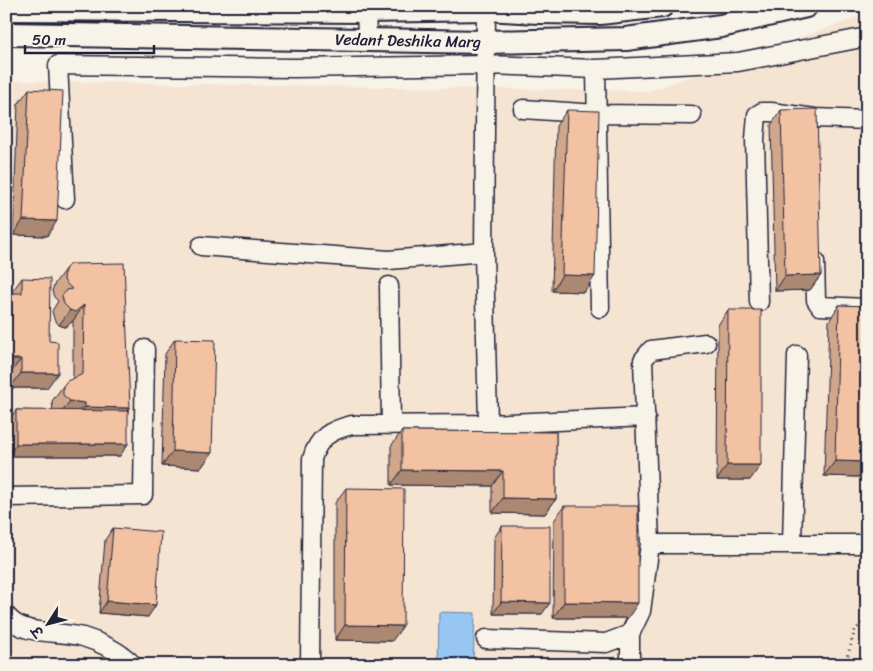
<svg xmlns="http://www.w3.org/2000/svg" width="873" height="671" font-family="Sriracha,'Playpen Sans Deva',sans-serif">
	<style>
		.built { fill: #f6e4d3 }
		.water { fill: #98c6f2; stroke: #6984a9 }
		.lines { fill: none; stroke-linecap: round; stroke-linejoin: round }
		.minor-casing { stroke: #22223b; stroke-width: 21 }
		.major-casing { stroke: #22223b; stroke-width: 26 }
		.path { stroke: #22223b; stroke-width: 3; stroke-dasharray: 1 4; stroke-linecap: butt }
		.minor { stroke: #f7f3e8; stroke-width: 18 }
		.major { stroke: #f7f3e8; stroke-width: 22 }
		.wall { fill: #d1a78c; stroke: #22223b }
		.shaded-wall { fill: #aa8872; stroke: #22223b }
		.building { fill: #f3c2a3; stroke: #22223b }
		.labels { text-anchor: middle; stroke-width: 5; stroke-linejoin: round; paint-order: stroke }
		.street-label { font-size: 16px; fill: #22223b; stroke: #f7f3e8 }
	</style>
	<rect width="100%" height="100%" fill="#f7f3e8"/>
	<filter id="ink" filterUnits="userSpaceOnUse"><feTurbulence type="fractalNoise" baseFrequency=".02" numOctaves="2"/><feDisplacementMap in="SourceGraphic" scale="10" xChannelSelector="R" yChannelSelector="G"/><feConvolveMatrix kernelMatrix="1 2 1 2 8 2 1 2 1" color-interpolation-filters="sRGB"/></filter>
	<g filter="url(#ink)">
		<path class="built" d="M867 14V665H6V86L14 81 649 91Z"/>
		<path class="water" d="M439 612 475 613 473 665H438Z"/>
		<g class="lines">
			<g class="minor-casing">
				<path id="minor" d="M366 6 367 39
					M486 9 484 252 488 424
					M596 69 600 308
					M523 109 597 114 692 115
					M65 199 58 65 295 68 486 65 596 69 738 62 867 37
					M201 246 389 260 484 252
					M815 261 816 300 820 306 867 308
					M389 286 391 425
					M759 302 755 139 757 115 762 112H771L815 118 867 120
					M6 497 143 495 145 349
					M650 544H867
					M792 544 797 355
					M6 615C22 637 59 630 83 637 100 642 121 652 133 665
					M486 639 606 643 630 634
					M310 665 312 459C318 437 331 430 352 425L488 424 646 417
					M630 665V634L641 611 650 544 643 360 651 350 706 343"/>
			</g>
			<g class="major-casing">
				<path id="major" d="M6 9 366 11 486 9 539 12 600 13 662 6
					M6 34 486 42 626 39 721 26 806 6"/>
			</g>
			<path class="path" d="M845 665 855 630 867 618"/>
			<use href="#minor" class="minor"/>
			<use href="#major" class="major"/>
		</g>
		<path class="wall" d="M29 89 47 236 13 235 18 104Z
			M567 110 584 292 552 291 556 126Z
			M781 110 821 275 810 290 775 291 771 125Z
			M66 268 130 408 128 411 120 456H8V422L16 410 53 411 52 401 63 386 73 379V321L65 327 59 325 54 319 52 311 58 301 54 297 52 291 55 283Z
			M22 278 47 388H10V374H6V293H11Z
			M839 305 867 306V467L859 477 824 476 829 321Z
			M728 310 750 480H717L718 325Z
			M175 339 212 453 201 468 162 466 165 354Z
			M402 431 556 432V499L545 514 492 513V486L391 485V446Z
			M346 488 392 641 335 640V503Z
			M564 506 628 618H553L554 521Z
			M502 526 542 614H493L494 538Z
			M113 528 148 617 99 613 105 540Z"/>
		<path class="shaded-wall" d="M23 220 57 221 47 236 13 235Z
			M562 275 595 276 584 292 552 291Z
			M821 275 810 290 775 291 785 276Z
			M84 305 73 321 65 327 59 325 70 310Z
			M6 359H21L10 374H6Z
			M21 373H58L47 388H10Z
			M70 401 85 403 74 418 59 416Z
			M85 407 130 408 119 423H75Z
			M16 444H128L120 456H8Z
			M173 451 212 453 201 468 162 466Z
			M835 461 867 462V467L859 477 824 476Z
			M727 465H761L750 480H717Z
			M402 470 503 471 492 486 391 485Z
			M503 498 556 499 545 514 492 513Z
			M107 601 156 605 148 617 99 613Z
			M501 602 550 603 542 614H493Z
			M564 602 638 603 628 618H553Z
			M345 625 403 626 392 641 335 640Z"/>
		<path class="building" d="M29 89 63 91 57 221 23 220Z
			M817 109 821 275 785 276 781 110Z
			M567 110 599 111 595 276 562 275Z
			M124 263 130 408 85 407V403L70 401 63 395V386L67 381 83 374 84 305 75 312 70 310 64 304 62 296 66 290 72 289 65 282 63 276 66 268 70 264Z
			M22 278 50 279 49 341 58 342V373H21V359H6V293H22Z
			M839 305 867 306V462L835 461Z
			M728 310H761V465H727Z
			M175 339 215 340 212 453 173 451Z
			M16 410 128 411V444H16Z
			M402 431 556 432V499L503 498V471L402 470Z
			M346 488 404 489 403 626 345 625Z
			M564 506H638V603L564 602Z
			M502 526H550V603L501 602Z
			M113 528 161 532 156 605 107 601Z"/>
	</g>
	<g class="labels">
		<g class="street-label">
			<text transform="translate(408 40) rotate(1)" y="6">Vedant Deshika Marg</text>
		</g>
	</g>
	<rect width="873" height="671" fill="none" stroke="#f7f3e8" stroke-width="25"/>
	<rect x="12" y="12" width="848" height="646" fill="none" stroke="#22223b" stroke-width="2" filter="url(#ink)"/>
	<g transform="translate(48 624) rotate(234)" stroke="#f7f3e8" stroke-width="4" paint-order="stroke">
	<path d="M0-4L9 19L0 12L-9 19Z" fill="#22223b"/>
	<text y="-8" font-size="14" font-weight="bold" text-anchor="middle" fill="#22223b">उ</text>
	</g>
	<path d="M25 45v8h129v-8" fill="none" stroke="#22223b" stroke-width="2.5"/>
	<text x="32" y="45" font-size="15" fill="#22223b" stroke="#f7f3e8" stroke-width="4" paint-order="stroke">50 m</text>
</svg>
